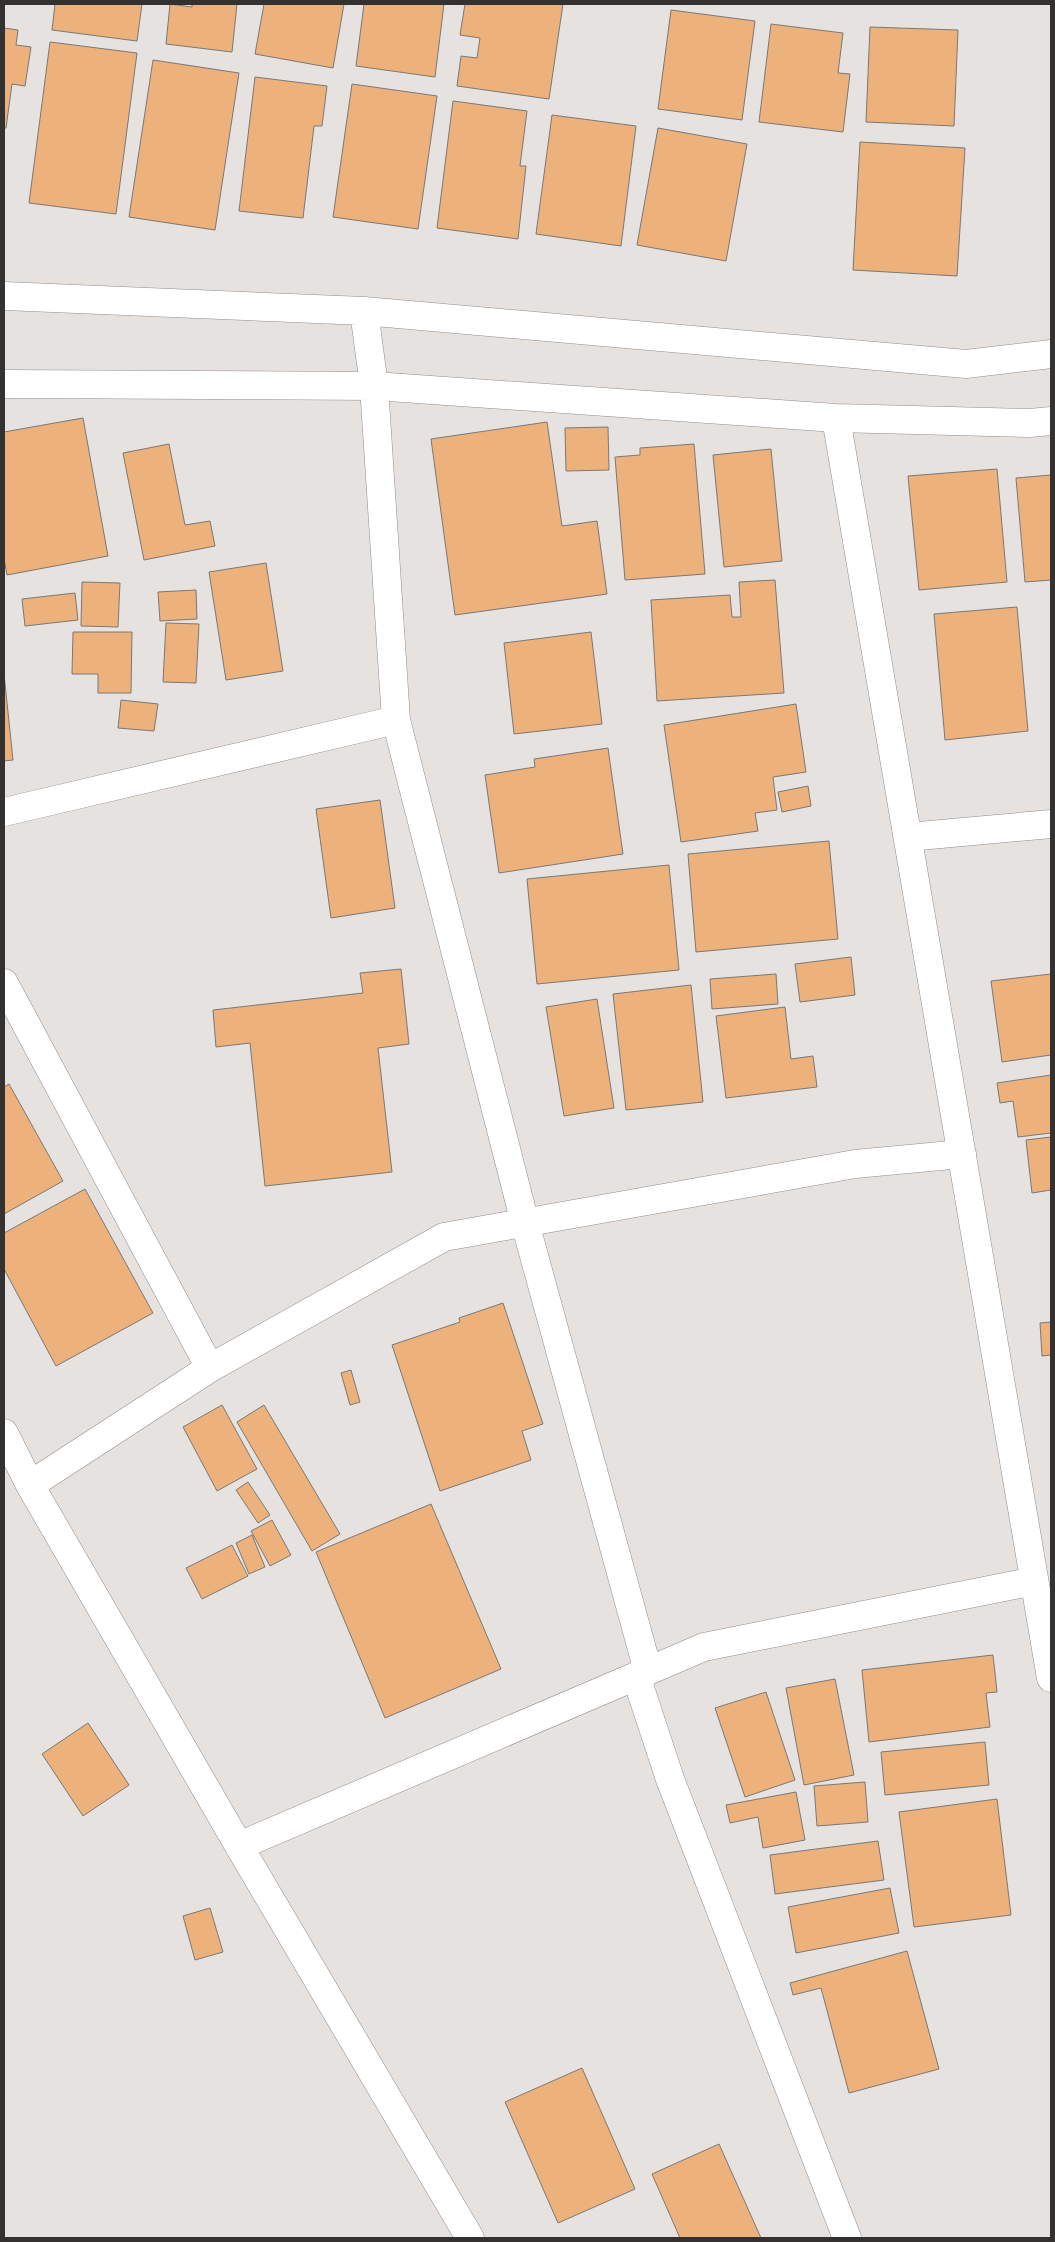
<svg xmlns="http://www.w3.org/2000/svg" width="1055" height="2242" font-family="Barlow,sans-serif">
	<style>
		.building { fill: #edb17c; stroke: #7a7876 }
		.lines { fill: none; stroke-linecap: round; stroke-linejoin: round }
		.minor-casing { stroke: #908d8c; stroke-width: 29 }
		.minor { stroke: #fff; stroke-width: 28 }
	</style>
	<rect width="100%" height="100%" fill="#e5e2e0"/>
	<path class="building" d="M55 4H142L137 41 52 30Z
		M170 4 192 7V4H237L232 52 166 44Z
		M264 4H344L333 68 255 54Z
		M364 4H444L435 77 356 66Z
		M465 4H563L549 99 457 86 461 56 477 58 480 38 460 35Z
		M671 10 755 21 742 120 658 109Z
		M771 24 843 33 838 73 850 74 843 132 759 122Z
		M870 27 958 30 954 126 866 122Z
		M4 28 18 30 16 45 31 47 25 86 12 84 6 128H4Z
		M50 42 137 53 116 214 29 203Z
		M153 60 239 73 215 230 129 217Z
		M255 77 327 86 322 126H314L303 218 239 211Z
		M352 84 437 96 418 229 333 217Z
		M453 101 527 111 520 166H526L518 239 437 228Z
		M552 115 636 126 621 246 536 234Z
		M658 128 747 144 726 261 637 245Z
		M860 142 965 148 957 276 853 270Z
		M83 418 108 556 7 575 4 559V432Z
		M547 422 562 526 597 521 607 594 455 615 431 439Z
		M608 427 609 470 566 471 565 428Z
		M169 444 185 525 210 521 215 546 144 560 123 453Z
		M694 444 705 574 625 580 615 457 640 455V448Z
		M771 449 782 561 724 567 713 455Z
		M997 469 1007 582 919 590 908 476Z
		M1051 475V580L1025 582 1016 478Z
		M266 563 283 671 226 680 209 572Z
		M775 580 784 693 657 701 651 600 730 595 732 617H741L739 582Z
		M82 582 120 583 118 627 81 626Z
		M196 590 197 619 160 621 158 592Z
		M75 593 78 620 25 626 22 599Z
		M1017 607 1028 731 945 740 934 614Z
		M166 623 199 624 196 683 163 682Z
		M73 632H132L131 693H98V674H72Z
		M591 632 602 724 514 734 504 643Z
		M4 674 13 760 4 761Z
		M121 700 158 704 154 731 118 728Z
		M796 704 806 772 773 777 777 810 755 813 758 831 681 842 664 725Z
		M608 748 623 854 499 873 485 775 535 767 534 759Z
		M808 786 811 806 782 812 778 792Z
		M380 800 395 908 331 918 316 809Z
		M829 841 838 939 696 952 688 854Z
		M669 865 679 970 537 984 527 879Z
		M851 957 855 995 800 1002 795 964Z
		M401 969 409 1044 378 1048 392 1172 265 1186 250 1043 216 1047 213 1010 363 993 360 973Z
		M776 974 778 1004 712 1009 710 979Z
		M1051 974V1055L1002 1062 991 981Z
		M691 985 703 1102 626 1110 613 994Z
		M597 999 614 1108 564 1116 546 1007Z
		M785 1007 791 1059 813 1056 817 1087 726 1098 716 1016Z
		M1051 1075V1133L1018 1137 1013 1101 1000 1103 997 1083Z
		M9 1084 63 1181 4 1214V1087Z
		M1051 1137V1190L1032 1193 1026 1140Z
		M85 1189 153 1313 56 1366 4 1269V1233Z
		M503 1303 543 1424 522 1431 531 1460 440 1491 392 1345 460 1322 459 1318Z
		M1051 1322V1355L1042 1356 1040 1323Z
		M351 1370 360 1402 350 1405 341 1373Z
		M222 1405 257 1469 217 1491 183 1427Z
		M264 1405 340 1534 312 1551 237 1422Z
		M248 1482 270 1515 258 1523 236 1490Z
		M431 1504 501 1669 385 1718 316 1552Z
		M272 1520 291 1555 270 1566 251 1531Z
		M252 1535 265 1567 249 1574 236 1543Z
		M232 1545 248 1576 202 1599 186 1568Z
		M993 1655 997 1692 986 1693 990 1727 869 1742 862 1670Z
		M835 1679 854 1775 804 1785 786 1688Z
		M766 1692 795 1780 745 1797 715 1708Z
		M88 1723 129 1785 83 1816 42 1754Z
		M985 1742 989 1785 885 1795 881 1752Z
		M865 1782 868 1822 817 1826 814 1786Z
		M796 1792 805 1840 763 1848 758 1817 730 1823 726 1805Z
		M997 1799 1011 1915 914 1927 899 1812Z
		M878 1841 884 1880 775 1894 770 1855Z
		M890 1888 899 1933 796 1953 788 1907Z
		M210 1908 223 1952 195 1960 183 1916Z
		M907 1951 939 2069 849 2093 821 1988 793 1995 790 1983Z
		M582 2068 635 2189 558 2223 505 2102Z
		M719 2144 761 2238H680L652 2174Z"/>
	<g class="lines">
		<g class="minor-casing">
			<path id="minor" d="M4 296 364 311 966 364 1051 354
				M364 311 374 386 396 720 525 1223 648 1671
				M4 384 374 386 836 418 1030 423 1051 421
				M836 418 1051 1678
				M4 812 396 720
				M908 837 1051 824
				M4 983 210 1368
				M4 1433 30 1485 239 1846 470 2238
				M30 1485 210 1368 444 1237 855 1164 962 1154
				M636 1676 670 1779 847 2238
				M239 1846 704 1647 1034 1581"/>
		</g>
		<use href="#minor" class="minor"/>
	</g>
	<rect width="1055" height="2242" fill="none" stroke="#333231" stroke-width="10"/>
</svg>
